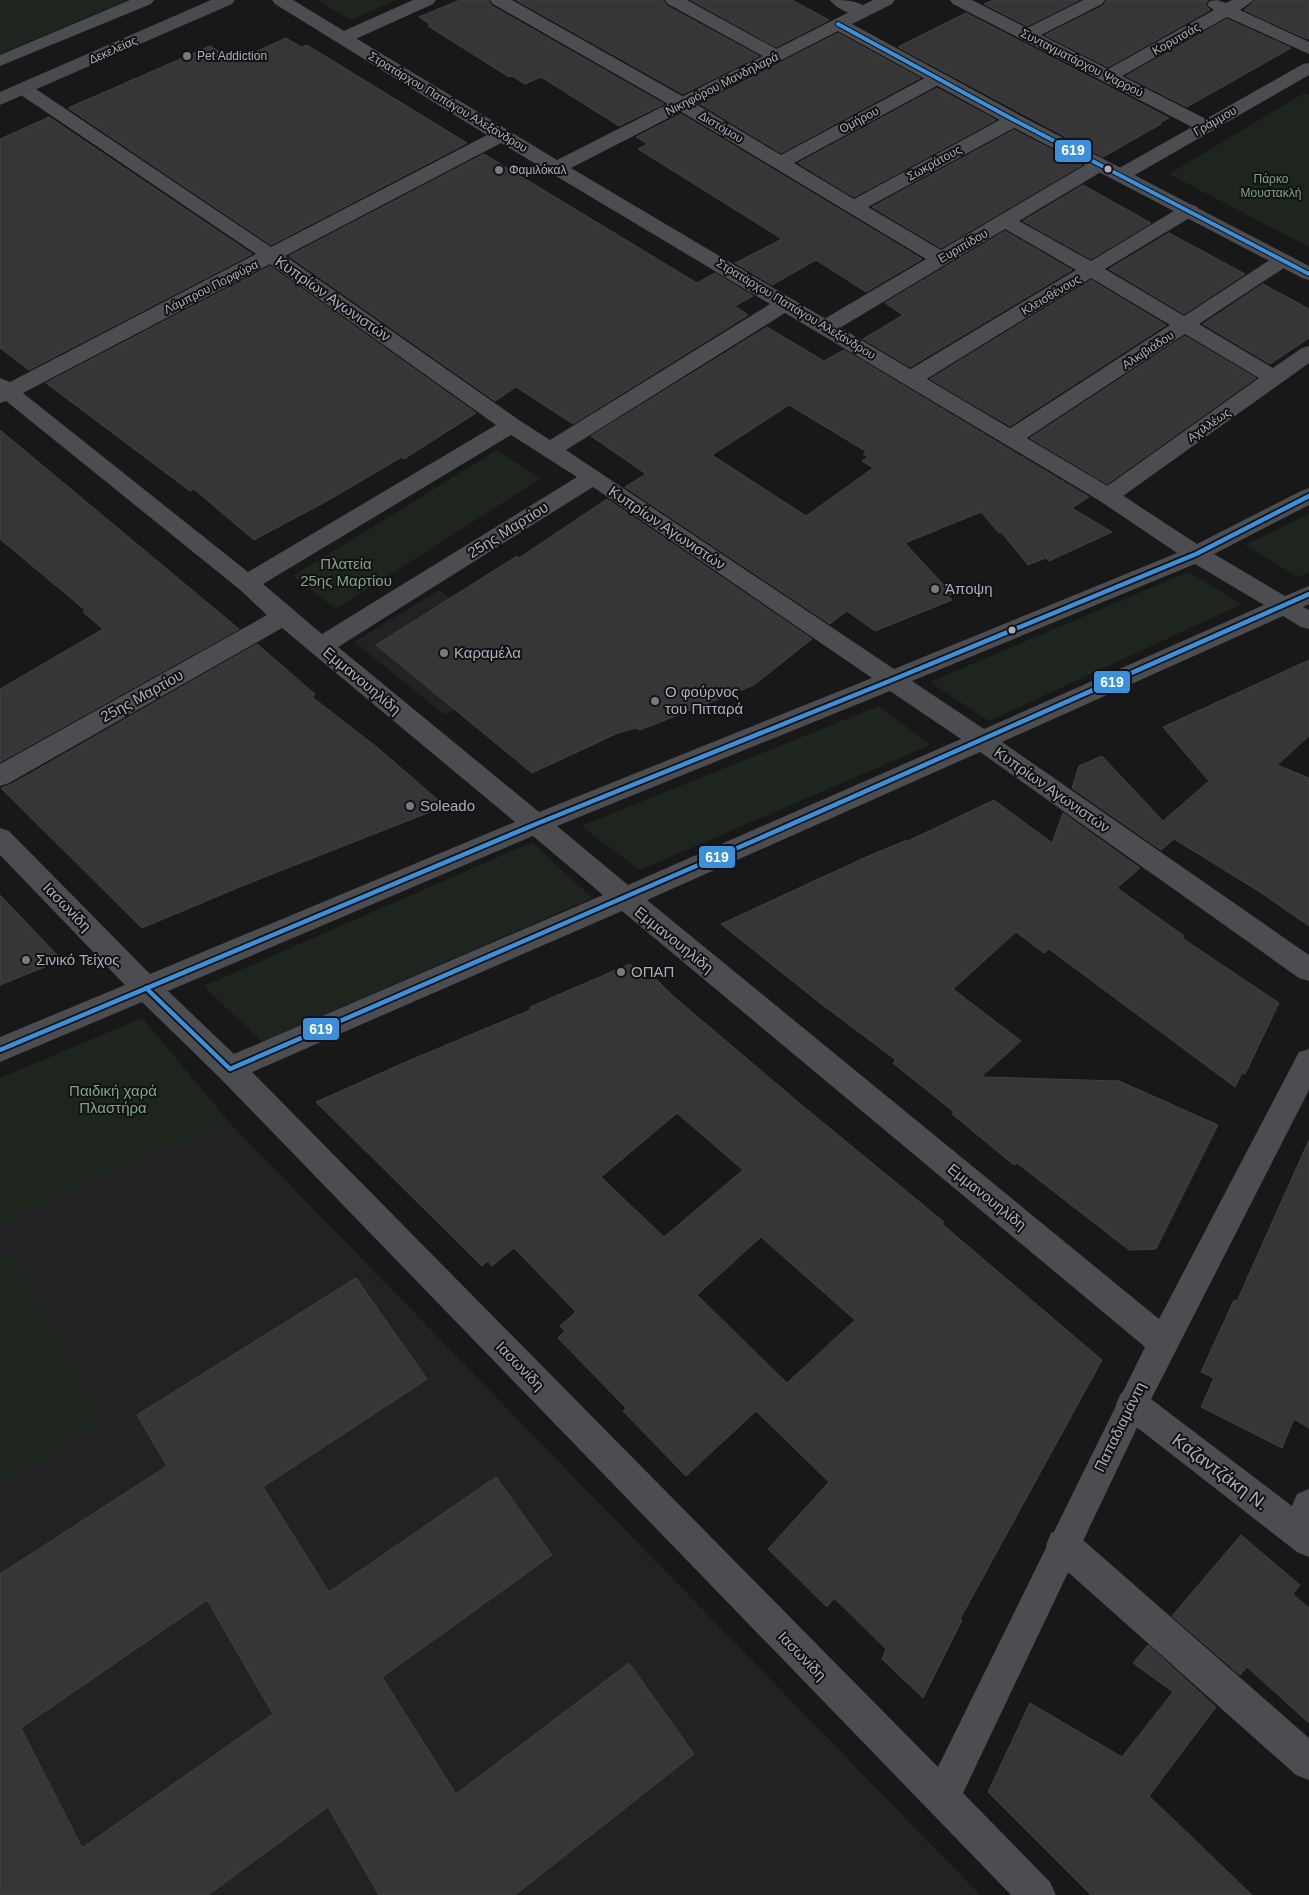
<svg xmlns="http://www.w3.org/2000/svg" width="1309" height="1895" font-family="Helvetica,sans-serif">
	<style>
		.built { fill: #222224 }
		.green { fill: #1e251f }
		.building { fill: #363637; stroke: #404144; fill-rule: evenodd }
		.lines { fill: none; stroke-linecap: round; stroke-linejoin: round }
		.pedestrian { fill: #4c4d51; fill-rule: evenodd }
		.minor { fill: #4c4d51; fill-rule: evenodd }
		.primary { fill: #494a4d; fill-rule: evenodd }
		.bus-1-far1-casing { stroke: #121214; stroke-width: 6 }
		.bus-1-casing { stroke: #121214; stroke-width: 8 }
		.bus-1-far1 { stroke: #3a90db; stroke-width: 4 }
		.bus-1 { stroke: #3a90db; stroke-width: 4.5 }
		.poi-dot { fill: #777a81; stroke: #121214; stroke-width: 2 }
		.bus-dot { fill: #aaaeb9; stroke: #121214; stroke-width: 2 }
		.labels { text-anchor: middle; stroke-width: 4; stroke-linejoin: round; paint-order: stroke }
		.far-street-label { font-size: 12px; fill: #aaaeb9; stroke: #121214 }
		.far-poi-label { font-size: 12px; fill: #aaaeb9; stroke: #121214; text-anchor: start }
		.far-park-label { font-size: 12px; fill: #81a483; stroke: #121214 }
		.street-label { font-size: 15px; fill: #aaaeb9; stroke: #121214 }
		.park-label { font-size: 15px; fill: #81a483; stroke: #121214 }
		.poi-label { font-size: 15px; fill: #aaaeb9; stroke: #121214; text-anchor: start }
		.near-street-label { font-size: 18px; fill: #aaaeb9; stroke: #121214 }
		.line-badge { stroke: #121214; stroke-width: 2 }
		.badge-label { font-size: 14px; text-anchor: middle; font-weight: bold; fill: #fff }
	</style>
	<rect width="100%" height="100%" fill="#181818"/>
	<path class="built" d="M439 590 512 646 459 706 445 715 354 642Z
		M229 1122 980 1895H0V1225Z"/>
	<path class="green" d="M0 0H128L0 54Z
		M317 0H396L351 20Z
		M1304 93 1309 95V247L1169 174Z
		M497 450 540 479 336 609 293 576Z
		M1309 514V572L1298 577 1245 545Z
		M1188 572 1242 604 989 721 930 682Z
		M879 706 930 745 640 870 581 826Z
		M532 842 592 898 262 1042 204 986Z
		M142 1018 229 1122 0 1225V1078Z
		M14 1253 105 1425 0 1486V1261Z"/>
	<path class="building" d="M460 0H488L492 6 664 104 619 126 541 77 525 84 512 76 509 77 428 26 431 25 419 17Z
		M516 0H663L667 6 759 56 683 94Z
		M691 0H792L829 20 776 47Z
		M993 0H1079L1027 26 984 4Z
		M1107 0H1208L1205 5 1210 10 1108 67 1045 35 1103 6Z
		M1256 0H1309V38L1307 39 1244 10Z
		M966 13 1169 118 1160 123 1161 124 1103 157 898 47Z
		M1227 19 1291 48 1187 107 1126 76Z
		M838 33 920 78 781 153 700 104Z
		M286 38 301 47 307 45 467 143 271 245 68 108 210 46 235 61Z
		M937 88 996 120 854 197 798 163Z
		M681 114 922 259 866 292 816 260 772 285 735 263 782 239 638 149 648 144 636 137Z
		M49 117 252 254 29 370 0 348V139Z
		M1014 130 1082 165 941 248 872 207Z
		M484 154 697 283 715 273 753 296 735 306 748 315 573 424 516 387 495 401 289 256Z
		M1083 185 1151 223 1091 259 1023 221Z
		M1005 231 1072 270 910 367 863 339 903 315 885 303Z
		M1169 233 1184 241 1245 274 1184 314 1109 269Z
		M270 266 476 413 404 459 402 457 327 501 254 540 194 489 190 491 46 383Z
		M1091 280 1166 325 1010 426 930 379Z
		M1263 284 1309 309V338L1270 364 1203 324Z
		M767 327 824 361 844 350 1089 497 1072 508 1112 532 1049 561 1046 558 1028 565 1001 532 999 533 981 512 905 543 952 594 947 595 952 600 875 631 847 611 830 624 625 487 646 474 591 436ZM789 405 867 452 863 454 868 457 862 461 873 468 806 516 712 455Z
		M1185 336 1256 378 1107 484 1030 438Z
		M0 430 239 629 0 762V689L103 629 83 612 85 610 0 539Z
		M607 499 812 639 754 685 640 730 636 728 618 733 532 773 376 645 517 556 519 558Z
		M257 644 315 694 312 697 378 748 445 806 242 886 142 928 1 788 10 785Z
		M1309 660V736L1277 765 1309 778V926L1260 892 1174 839 1161 850 1072 788 1079 766 1102 756 1163 821 1209 781 1163 727Z
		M994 800 1052 843 1063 813 1140 868 1117 888 1184 936 1182 938 1279 1003 1245 1074 1242 1073 1235 1087 1049 949 1044 953 1016 932 953 989 1021 1041 981 1077 1119 1081 1218 1125 1156 1249 1129 1250 1017 1163 1014 1165 952 1114 954 1112 893 1063 896 1060 820 1003 721 924 864 858 907 840 908 841Z
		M0 895 62 960 0 985Z
		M630 964 648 981 654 977 673 996 804 1107 944 1222 942 1224 1102 1360 960 1619 962 1620 923 1698 882 1659 886 1649 834 1598 827 1607 768 1549 829 1482 756 1411 686 1476 623 1411 626 1408 558 1338 565 1331 560 1326 576 1312 514 1248 492 1266 488 1261 482 1266 316 1102 408 1061 530 1010V1007ZM677 1113 743 1170 664 1237 601 1177ZM761 1237 855 1320 787 1383 697 1295Z
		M1309 1140V1428L1294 1419 1282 1448 1201 1407 1214 1378 1201 1372 1234 1300 1237 1301Z
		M356 1278 427 1379 263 1487 329 1592 496 1477 552 1555 382 1677 456 1794 629 1663 694 1754 515 1895H379L328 1807 208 1895H0V1574L167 1466 137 1415ZM207 1600 273 1714 82 1848 21 1728Z
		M1241 1535 1300 1585 1293 1594 1309 1608V1723L1247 1667 1240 1675 1172 1616Z
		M1148 1645 1216 1707 1149 1796 1252 1895H1091L988 1792 1030 1703 1122 1757 1173 1692 1133 1663Z"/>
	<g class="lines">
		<path class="pedestrian" d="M130 0H154L151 4 0 66V55Z
			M413 0H436L433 4 349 42 343 43 337 42 334 38 337 34Z
			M490 0H512L689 100 781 155 932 74 938 73 944 74 947 78 944 82 794 163 854 199 1007 116 1014 114 1021 116 1023 120 1021 124 868 207 941 250 1092 161 1099 159 1106 161 1109 165 1106 169 1019 221 1091 261 1182 206 1189 204 1196 206 1199 210 1196 214 1105 269 1184 316 1276 256 1283 254 1290 256 1293 260 1290 264 1199 324 1273 368 1302 348 1309 346V363L1116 501 1108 504 1100 501 1097 496 1100 491 1259 378 1185 334 1019 443 1011 445 1003 443 1000 438 1003 433 1170 325 1091 278 920 383 912 385 904 383 901 378 904 373 1076 270 1005 229 833 332 826 333 819 332 816 327 819 322 926 259 675 108 493 4Z
			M665 0H687L782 52 785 56 782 60 776 61 770 60 668 4Z
			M830 0C845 0 862 0 871 12L868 16C857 18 837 10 830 0Z
			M950 0H972L1027 28 1083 0H1105L1102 4 1041 35 1108 69 1214 10 1207 5 1210 1 1217 0 1226 3 1232 0H1254L1240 10 1309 42V54L1227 17 1122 76 1206 119 1303 64 1309 63V75L1128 179 1121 181 1114 179 1111 175 1114 171 1192 127 953 4Z
			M1132 1389 1143 1393 1292 1506 1297 1494 1309 1489V1557L1297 1552 1121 1415 1116 1404 1121 1393Z
			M1063 1528 1075 1533 1309 1738V1780L1296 1775 1051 1557 1046 1545 1051 1533Z"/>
		<path class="minor" d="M272 0H293L557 160 873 0H895L892 4 852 24 1021 116 1309 266V280L1302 278 1007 124 838 31 571 168 1116 491 1197 544 1301 491 1309 488V505L1214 554 1285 596 1309 586V604L1303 607 1309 610V629L1301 627 1283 616 1002 742 1309 955V981L1299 978 980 752 647 900 1159 1319 1299 1052 1309 1049V1090L1143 1415 963 1793 1050 1882 1056 1895H1011L220 1078 142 1002 0 1062V1037L125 985 0 855V828L9 831 150 974 515 822 282 628 9 783 0 786V764L267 615 239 589 6 401 0 403V378L10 382 256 254 18 93 15 89 18 85 24 84 30 85 271 247 487 135 275 4ZM501 143 770 304 550 440 519 420 285 256ZM270 264 496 425 248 572 23 393ZM785 313 1100 501 1177 553 894 669 566 450ZM511 435 577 477 322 634 263 584ZM593 487 872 678 539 812 338 647ZM1195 564 1264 605 984 729 912 681ZM890 691 961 739 628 885 557 826ZM533 836 603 895 234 1054 168 991ZM622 911 1145 1347 938 1767 252 1072Z"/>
		<path class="primary" d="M211 0H235L232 4 0 105V92Z"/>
		<g class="bus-1-far1-casing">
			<path id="bus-1-far1" d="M838 24 1014 120 1309 274"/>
		</g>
		<g class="bus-1-casing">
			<path id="bus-1" d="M146 988 230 1069 758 839 1309 594
				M0 1050 536 824 892 680 1196 554 1309 496"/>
		</g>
		<use href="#bus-1-far1" class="bus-1-far1"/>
		<use href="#bus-1" class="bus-1"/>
	</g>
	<g class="poi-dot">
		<circle cx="187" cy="56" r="5"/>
		<circle cx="499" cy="170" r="5"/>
		<circle cx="935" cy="589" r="5"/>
		<circle cx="444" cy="653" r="5"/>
		<circle cx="655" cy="701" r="5"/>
		<circle cx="410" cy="806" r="5"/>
		<circle cx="26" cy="960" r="5"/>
		<circle cx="621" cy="972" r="5"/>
	</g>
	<g class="bus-dot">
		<circle cx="1108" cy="169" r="4.5"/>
		<circle cx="1012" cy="630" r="4.5"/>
	</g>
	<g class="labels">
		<g class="far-street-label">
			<text transform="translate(1176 39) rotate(-30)" y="4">Κορυτσάς</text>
			<text transform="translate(113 50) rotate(-24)" y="4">Δεκελείας</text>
			<text transform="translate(1082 63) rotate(27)" y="4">Συνταγματάρχου Ψαρρού</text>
			<text transform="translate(722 84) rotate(-27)" y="4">Νικηφόρου Μανδηλαρά</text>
			<text transform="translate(448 102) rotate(31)" y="4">Στρατάρχου Παπάγου Αλεξάνδρου</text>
			<text transform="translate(859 120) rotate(-28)" y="4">Ομήρου</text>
			<text transform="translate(1215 121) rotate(-30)" y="4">Γράμμου</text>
			<text transform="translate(721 127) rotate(31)" y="4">Διστόμου</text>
			<text transform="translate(934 163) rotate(-29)" y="4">Σωκράτους</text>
			<text transform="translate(963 246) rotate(-30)" y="4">Ευριπίδου</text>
			<text transform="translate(211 287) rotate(-27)" y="4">Λάμπρου Πορφύρα</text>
			<text transform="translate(1051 295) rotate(-31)" y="4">Κλεισθένους</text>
			<text transform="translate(796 309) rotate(31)" y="4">Στρατάρχου Παπάγου Αλεξάνδρου</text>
			<text transform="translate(1148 350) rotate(-33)" y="4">Αλκιβιάδου</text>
			<text transform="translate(1209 425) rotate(-35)" y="4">Αχιλλέως</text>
		</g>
		<g class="far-poi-label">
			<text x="197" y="60">Pet Addiction</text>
			<text x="509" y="174">Φαμιλόκαλ</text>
		</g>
		<g class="far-park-label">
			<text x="1271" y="183">Πάρκο<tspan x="1271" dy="14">Μουστακλή</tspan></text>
		</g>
		<g class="street-label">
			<text transform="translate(333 299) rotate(35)" y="5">Κυπρίων Αγωνιστών</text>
			<text transform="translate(667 528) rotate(34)" y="5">Κυπρίων Αγωνιστών</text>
			<text transform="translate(508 530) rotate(-32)" y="5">25ης Μαρτίου</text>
			<text transform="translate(362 681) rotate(40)" y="5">Εμμανουηλίδη</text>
			<text transform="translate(142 696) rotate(-29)" y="5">25ης Μαρτίου</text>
			<text transform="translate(1052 790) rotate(35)" y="5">Κυπρίων Αγωνιστών</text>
			<text transform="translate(67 907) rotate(46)" y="5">Ιασωνίδη</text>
			<text transform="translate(674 940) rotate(39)" y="5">Εμμανουηλίδη</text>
			<text transform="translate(987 1197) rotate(39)" y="5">Εμμανουηλίδη</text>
			<text transform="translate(520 1366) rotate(46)" y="5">Ιασωνίδη</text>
			<text transform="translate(1120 1427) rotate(-64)" y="5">Παπαδιαμάντη</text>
			<text transform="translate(802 1656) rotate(46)" y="5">Ιασωνίδη</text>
		</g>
		<g class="park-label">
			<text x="346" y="569">Πλατεία<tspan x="346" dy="17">25ης Μαρτίου</tspan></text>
			<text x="113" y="1096">Παιδική χαρά<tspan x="113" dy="17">Πλαστήρα</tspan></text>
		</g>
		<g class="poi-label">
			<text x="945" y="594">Άποψη</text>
			<text x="454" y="658">Καραμέλα</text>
			<text x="665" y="697">Ο φούρνος<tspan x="665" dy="17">του Πιτταρά</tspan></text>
			<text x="420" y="811">Soleado</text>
			<text x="36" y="965">Σινικό Τείχος</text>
			<text x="631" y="977">ΟΠΑΠ</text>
		</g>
		<g class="near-street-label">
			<text transform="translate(1220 1472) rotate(37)" y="6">Καζαντζάκη Ν.</text>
		</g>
	</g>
	<g class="line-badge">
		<rect x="1054" y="139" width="38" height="24" rx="5" fill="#3a90db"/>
		<rect x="1093" y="670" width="38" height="24" rx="5" fill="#3a90db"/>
		<rect x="698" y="845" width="38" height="24" rx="5" fill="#3a90db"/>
		<rect x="302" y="1017" width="38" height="24" rx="5" fill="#3a90db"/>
	</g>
	<g class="badge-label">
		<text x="1073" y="155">619</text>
		<text x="1112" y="687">619</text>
		<text x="717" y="862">619</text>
		<text x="321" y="1034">619</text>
	</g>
</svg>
